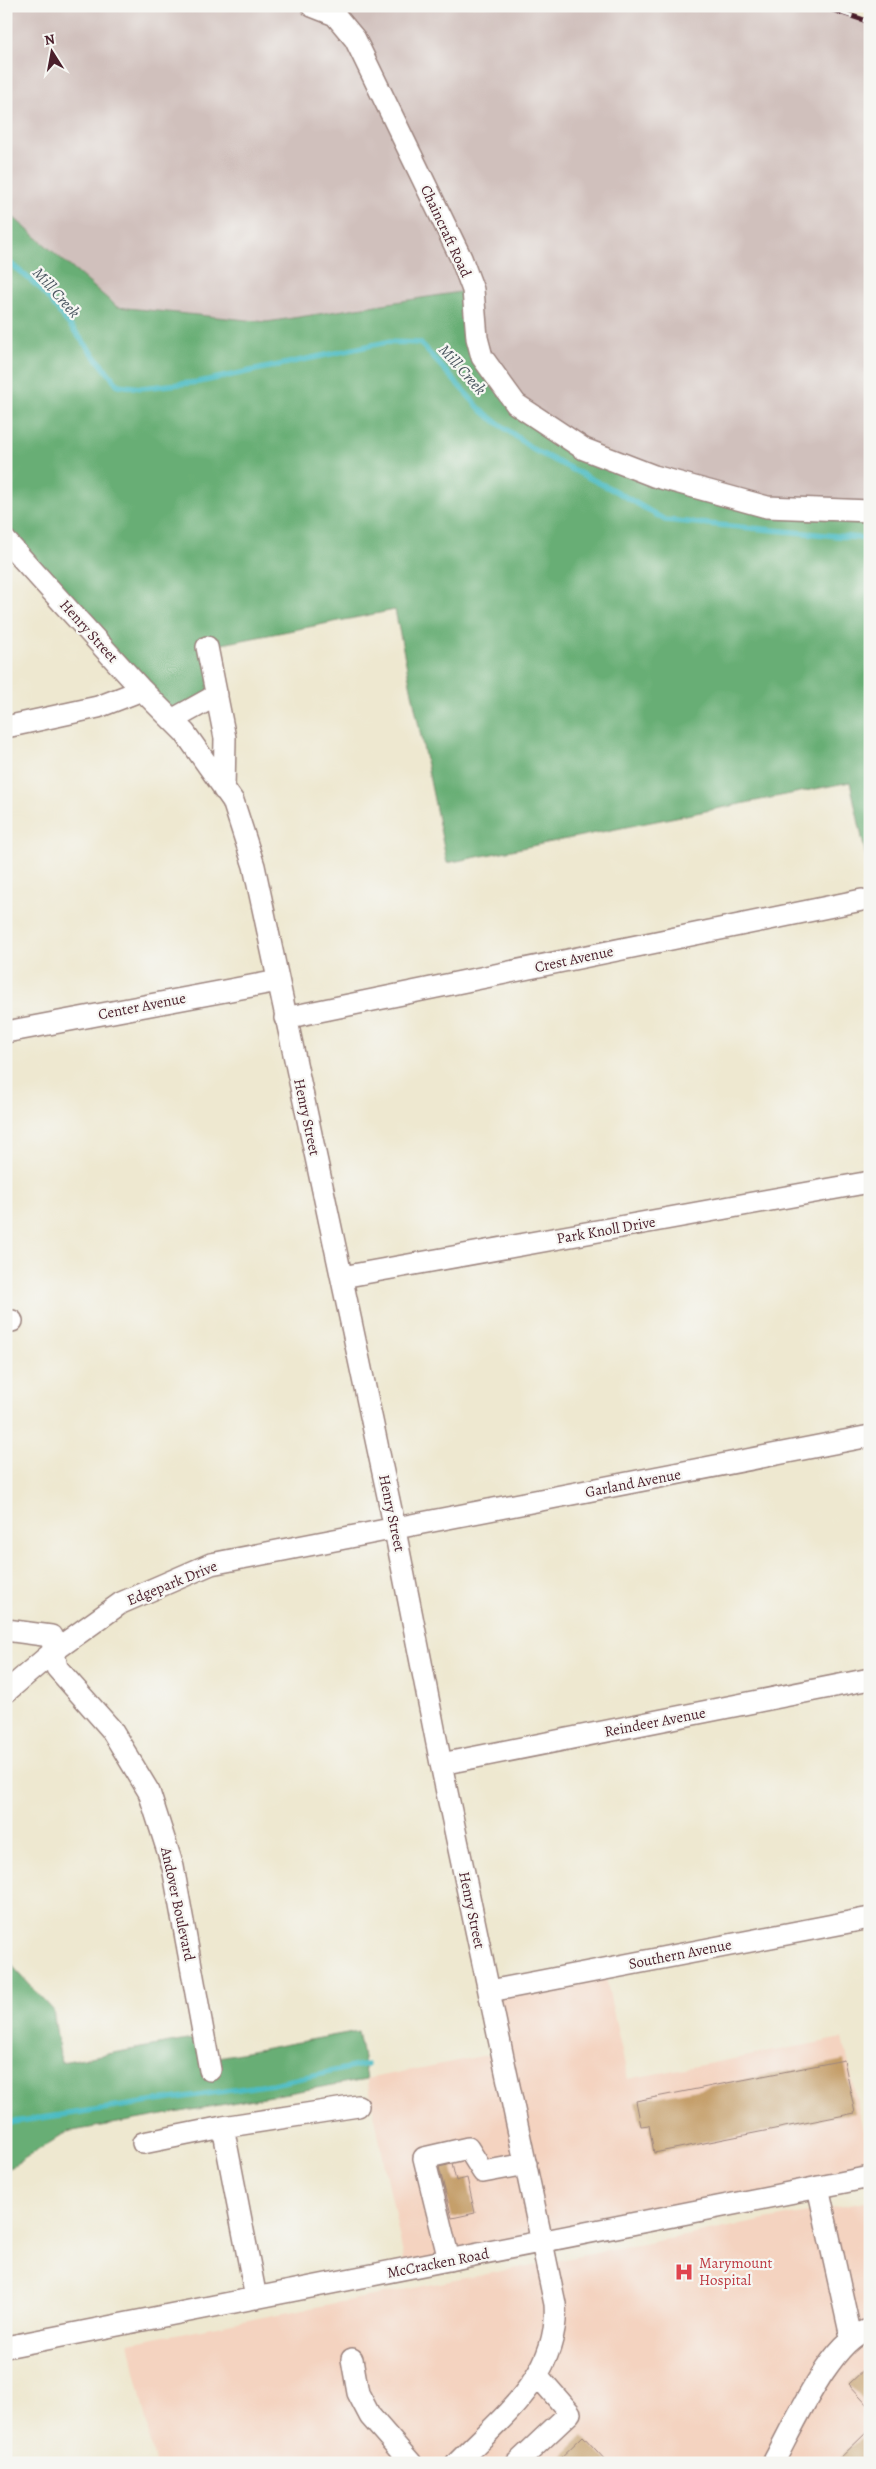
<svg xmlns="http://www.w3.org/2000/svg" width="876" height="2469" font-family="Alegreya,serif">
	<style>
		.built { fill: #f4d3c0 }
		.industrial { fill: #d0c0bc }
		.forest { fill: #68ae74; stroke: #596650 }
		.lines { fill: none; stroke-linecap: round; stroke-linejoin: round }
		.stream { stroke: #4ebcc3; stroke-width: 5.5 }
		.building { fill: #c59f6b }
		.minor-casing { stroke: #9c847e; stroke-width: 24 }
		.minor { stroke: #fff; stroke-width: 21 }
		.rail-casing { stroke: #4a1f2b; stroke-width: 5.5 }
		.rail { stroke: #f6f6f2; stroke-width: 4; stroke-dasharray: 11; stroke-linecap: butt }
		.labels { text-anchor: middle; stroke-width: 4.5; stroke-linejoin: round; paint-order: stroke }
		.street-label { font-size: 15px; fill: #4a1f2b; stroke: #f6f6f2 }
		.health-label { font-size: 15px; fill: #be3a42; stroke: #f6f6f2; text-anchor: start }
		.water-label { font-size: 16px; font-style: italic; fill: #4b5660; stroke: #f6f6f2 }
	</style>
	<rect width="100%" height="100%" fill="#f6f6f2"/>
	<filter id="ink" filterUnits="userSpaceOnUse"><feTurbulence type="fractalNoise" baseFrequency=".02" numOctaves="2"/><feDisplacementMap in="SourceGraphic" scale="10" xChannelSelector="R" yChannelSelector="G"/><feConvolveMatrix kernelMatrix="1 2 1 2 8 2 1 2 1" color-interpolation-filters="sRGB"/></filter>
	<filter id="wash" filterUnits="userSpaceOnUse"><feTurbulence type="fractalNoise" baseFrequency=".0096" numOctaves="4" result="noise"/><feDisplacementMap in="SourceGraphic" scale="20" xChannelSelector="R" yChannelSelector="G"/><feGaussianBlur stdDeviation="1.12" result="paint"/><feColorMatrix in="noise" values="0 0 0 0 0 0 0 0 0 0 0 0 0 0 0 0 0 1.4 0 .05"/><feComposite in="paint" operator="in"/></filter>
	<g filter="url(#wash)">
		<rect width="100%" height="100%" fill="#eee8d0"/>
		<path class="built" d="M604 1969 628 2079 843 2038 870 2163V2177L406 2269 367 2079 502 2052 490 1991Z
			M870 2200V2463H155L129 2343Z"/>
		<path class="industrial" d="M6 6H821L870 22V511L767 507 654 476 516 404 482 357 472 290 267 322 117 307 6 211Z"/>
		<path class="forest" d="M6 211 117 307 267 322 473 290 477 338 516 404 584 449 766 507 870 511V875L850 782 447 863 395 610 207 647 217 695 172 720 6 541Z
			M6 1959 53 2010 61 2062 204 2037 208 2059 358 2031 367 2079 67 2132 6 2170Z"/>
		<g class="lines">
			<path class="stream" d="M6 260 39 287 118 385 141 388 199 382 387 342 420 343 482 411 534 450 619 493 665 520 870 539
				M6 2123 273 2084 367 2064"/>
		</g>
		<g id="blocks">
			<path class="building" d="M844 2060 855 2113 654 2153 649 2125 641 2126 636 2101Z
				M452 2164 456 2181 467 2178 475 2213 452 2218 439 2167Z
				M870 2364V2407L849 2384Z
				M870 2429V2463H835Z
				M583 2436 608 2463H555Z"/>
		</g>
	</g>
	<g filter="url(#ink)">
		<use href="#blocks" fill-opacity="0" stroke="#9c847e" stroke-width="1"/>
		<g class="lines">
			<g class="minor-casing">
				<path id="minor" d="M312 6 335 15 355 39 461 258 473 290 477 338 482 357 516 404 584 449 654 476 767 507 870 511
					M6 541 142 690 185 733 233 801 254 866 391 1510 441 1764 555 2304C560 2375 502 2417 457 2463
					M207 647 225 738 224 790
					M172 720 217 695
					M6 727 98 707 142 690
					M285 1018 862 900
					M6 1032 278 981
					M342 1277 870 1182
					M6 1322 12 1321
					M6 1630 51 1636 57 1668 111 1729 149 1792 173 1867 210 2070
					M6 1692 54 1651 121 1603 211 1564 870 1436
					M441 1764 870 1679
					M490 1991 870 1918
					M223 2127 256 2298
					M143 2143 223 2127 358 2106
					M818 2187 851 2337
					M449 2260 424 2158 468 2148 483 2172 526 2164
					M6 2347 870 2177
					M352 2359 358 2393 370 2416 411 2463
					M517 2463 570 2413 538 2376
					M773 2463C791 2431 833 2335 870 2330"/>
			</g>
			<use href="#minor" class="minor"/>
			<g class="rail-casing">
				<path id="rail" d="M821 6 870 22
					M860 6 870 10"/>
			</g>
			<use href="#rail" class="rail"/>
		</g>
	</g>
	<defs>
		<g id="hospital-bare" transform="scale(1.5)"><path d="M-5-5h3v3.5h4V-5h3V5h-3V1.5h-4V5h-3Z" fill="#e0444e" stroke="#f6f6f2" stroke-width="2.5" paint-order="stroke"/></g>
	</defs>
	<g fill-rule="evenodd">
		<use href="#hospital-bare" x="684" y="2272"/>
	</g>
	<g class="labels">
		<g class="street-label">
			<text transform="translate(446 231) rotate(65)" y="5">Chaincraft Road</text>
			<text transform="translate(89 631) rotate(48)" y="5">Henry Street</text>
			<text transform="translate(574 959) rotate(-12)" y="5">Crest Avenue</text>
			<text transform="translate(142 1006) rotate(-11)" y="5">Center Avenue</text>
			<text transform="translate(307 1117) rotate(78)" y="5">Henry Street</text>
			<text transform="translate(606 1230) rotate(-10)" y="5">Park Knoll Drive</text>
			<text transform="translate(633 1483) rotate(-11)" y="5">Garland Avenue</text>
			<text transform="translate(392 1513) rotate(78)" y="5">Henry Street</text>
			<text transform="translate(172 1583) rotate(-22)" y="5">Edgepark Drive</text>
			<text transform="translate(655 1722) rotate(-11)" y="5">Reindeer Avenue</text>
			<text transform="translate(178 1904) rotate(78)" y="5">Andover Boulevard</text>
			<text transform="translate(472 1910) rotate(78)" y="5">Henry Street</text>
			<text transform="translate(680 1954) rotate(-11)" y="5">Southern Avenue</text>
			<text transform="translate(438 2263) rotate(-11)" y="5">McCracken Road</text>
		</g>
		<g class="health-label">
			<text x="699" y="2268">Marymount<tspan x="699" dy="17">Hospital</tspan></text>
		</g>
		<g class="water-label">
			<text transform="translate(57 292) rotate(48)" y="6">Mill Creek</text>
			<text transform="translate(463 369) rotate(48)" y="6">Mill Creek</text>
		</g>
	</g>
	<rect width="876" height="2469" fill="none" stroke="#f6f6f2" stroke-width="25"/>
	<g transform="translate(52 52) rotate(349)" stroke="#f6f6f2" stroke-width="4" paint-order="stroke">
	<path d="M0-4L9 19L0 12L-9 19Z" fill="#4a1f2b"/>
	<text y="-8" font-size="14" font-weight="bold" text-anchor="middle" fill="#4a1f2b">N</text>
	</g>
</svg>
